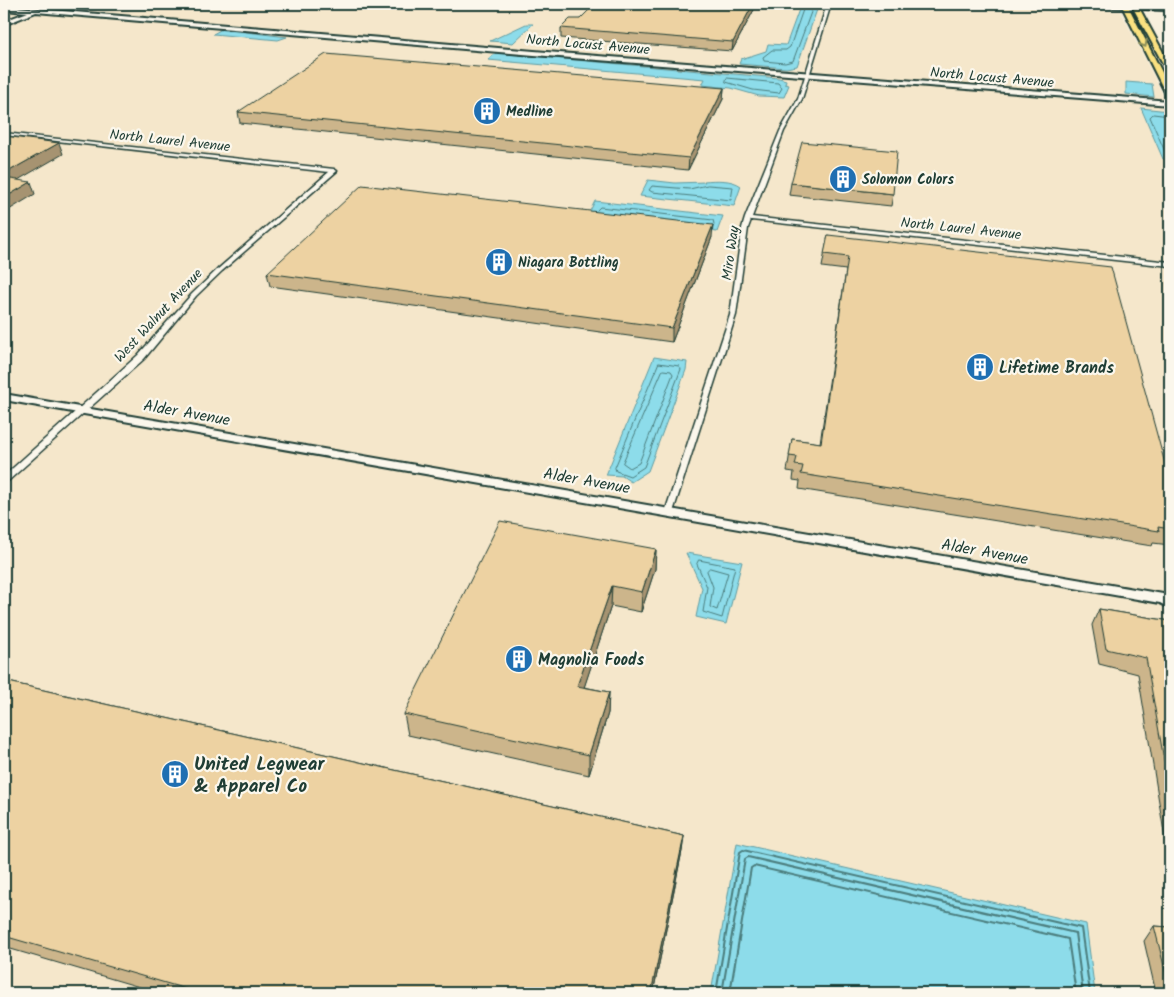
<svg xmlns="http://www.w3.org/2000/svg" width="1174" height="997" font-family="Kalam,sans-serif">
	<style>
		.built { fill: #f5e7cb }
		.water { fill: #8ddcea; stroke: #619ca1 }
		.lines { fill: none; stroke-linecap: round; stroke-linejoin: round }
		.shore-far1 { stroke: #4b7d7d; stroke-width: 1 }
		.shore { stroke: #4b7d7d; stroke-width: 2 }
		.street-casing { stroke: #1f3d34; stroke-width: 3 }
		.secondary-casing { stroke: #1f3d34; stroke-width: 4 }
		.primary-casing { stroke: #1f3d34; stroke-width: 4 }
		.street { fill: #fbf7ec; fill-rule: evenodd }
		.secondary { fill: #fbf7ec; fill-rule: evenodd }
		.primary { fill: #fae180; fill-rule: evenodd }
		.wall { fill: #ccb58b; stroke: #1f3d34 }
		.shaded-wall { fill: #a69371; stroke: #1f3d34 }
		.building { fill: #edd2a2; stroke: #1f3d34 }
		.oneway { stroke: #8c8f5a }
		.labels { text-anchor: middle; stroke-width: 4.5; stroke-linejoin: round; paint-order: stroke }
		.far-street-label { font-size: 14px; fill: #1f3d34; stroke: #fbf7ec }
		.far-poi-label { font-size: 14px; font-weight: bold; fill: #1f3d34; stroke: #fbf7ec; text-anchor: start }
		.poi-label { font-size: 16px; font-weight: bold; fill: #1f3d34; stroke: #fbf7ec; text-anchor: start }
		.street-label { font-size: 16px; fill: #1f3d34; stroke: #fbf7ec }
		.near-poi-label { font-size: 19px; font-weight: bold; fill: #1f3d34; stroke: #fbf7ec; text-anchor: start }
	</style>
	<rect width="100%" height="100%" fill="#f8f0dd"/>
	<filter id="ink" filterUnits="userSpaceOnUse"><feTurbulence type="fractalNoise" baseFrequency=".02" numOctaves="2"/><feDisplacementMap in="SourceGraphic" scale="10" xChannelSelector="R" yChannelSelector="G"/><feConvolveMatrix kernelMatrix="1 2 1 2 8 2 1 2 1" color-interpolation-filters="sRGB"/></filter>
	<g filter="url(#ink)">
		<path class="built" d="M4 4H1117L1170 109V993H4Z"/>
		<path class="water" d="M801 4H819L797 66 786 68 739 64 741 59 766 51 768 44 786 45Z
			M526 24H533L513 43 490 41Z
			M222 29 287 37 278 40 213 34Z
			M496 53 779 78 786 80 785 84 789 85 784 97 759 96 731 88 702 85 705 79 488 60Z
			M1126 82 1152 84 1154 97 1126 94Z
			M1141 108 1169 111 1170 114V160L1163 159Z
			M648 180 675 183 705 182 704 181C715 180 732 179 741 186L734 206 640 196Z
			M595 201 723 216 717 232 596 217 589 213Z
			M654 357 687 362 686 370 648 471 631 482 622 476 606 475Z
			M686 553 742 562 726 624 696 617 702 588Z
			M737 843 1086 924 1095 993H711Z"/>
		<g class="lines">
			<path class="shore-far1" d="M805 4 790 47 786 50H772L763 57 764 61 785 63 793 61 814 4
				M727 78 778 83 782 88 779 93 753 90 726 82Z
				M1170 116 1153 114 1150 117 1166 154 1170 155
				M708 185 733 187 731 200 652 192 649 190 652 186 689 189Z
				M597 210 600 207 713 220 714 224
				M659 363 679 366 681 369 644 467 630 476 616 471 615 468Z
				M663 370 671 371 673 374 639 463 630 468 623 463Z
				M699 560 735 567 722 618 703 612 707 587 697 564Z
				M710 568 728 573 717 610 710 607 713 587 707 571Z"/>
			<path class="shore" d="M716 993 740 852 743 850 1081 928 1090 993
				M722 993 745 859 748 857 1075 933 1083 993
				M730 993 751 868 754 866 1068 939 1076 993"/>
			<g class="street-casing">
				<path id="street" d="M827 4H831L802 99 784 131 752 217 1170 262V266L751 220 748 228 736 315 673 512 669 515 666 514 665 512 730 315 742 228 745 218 780 131 798 99Z
					M1071 4 1170 9V11L1073 5Z
					M4 133 334 169 337 171 222 271 196 296 144 359 7 482 4 483V476L138 355 192 294 218 269 329 172 4 135Z"/>
			</g>
			<g class="secondary-casing">
				<path id="secondary" d="M4 6 534 51 1170 101V105L534 55 36 12 4 25V21L28 12 4 10Z
					M4 394 1163 594 1170 597V608L1160 603 4 400Z"/>
			</g>
			<g class="primary-casing">
				<path id="primary" d="M1121 4H1127L1170 88V96L1166 94Z
					M1131 4H1137L1170 65V73L1167 71Z"/>
			</g>
			<use href="#street" class="street"/>
			<use href="#secondary" class="secondary"/>
			<use href="#primary" class="primary"/>
		</g>
		<path class="wall" d="M595 4H757L732 51 561 38V28L580 19Z
			M724 88 723 99 688 170 240 123 238 112Z
			M791 183 893 194 891 206 789 195Z
			M828 235 1170 482V545L1153 543 1152 546 799 489 800 481 793 480 794 472 787 471 792 439 820 443 846 270 822 267Z
			M712 237 672 342 270 286 267 273Z
			M656 549 655 569 641 612 611 606 584 687 609 692 608 713 589 775 408 735 404 714Z
			M1099 609 1170 621V869L1138 674 1099 664 1092 625Z
			M4 681 684 836 682 851 653 993H160L4 947Z
			M1154 926 1170 927V993H1156L1144 941Z"/>
		<path class="shaded-wall" d="M753 4H757L732 51 733 42Z
			M724 88 723 99 688 170 689 158Z
			M59 143 63 154 4 188V174Z
			M31 182 35 194 4 213V198Z
			M713 225 712 237 672 342V328Z
			M656 549 655 569 641 612 642 592Z
			M612 586 611 606 578 706 577 686Z
			M609 692 608 713 589 775V755Z
			M684 836 682 851 653 993H651Z"/>
		<path class="building" d="M595 4H753L733 42 561 28 570 19H580Z
			M326 54 724 88 689 158 238 112Z
			M4 136 59 143 4 174Z
			M802 142 897 151 893 194 791 183Z
			M4 178 31 182 4 198Z
			M362 185 713 225 672 328 267 273Z
			M828 235 1111 267 1170 482V529L1158 527 1159 531 801 474 803 466 795 465 797 457 789 456 792 439 821 443 848 257 824 254Z
			M500 521 656 549 642 592 612 586 577 686 609 692 589 755 404 714Z
			M1099 609 1170 621V794L1146 658 1106 649Z
			M4 681 684 836 651 993H200L4 936Z
			M1154 926 1170 927V990Z"/>
		<defs><path id="oneway-chevron" d="M-2-3.5L2.5 0L-2 3.5" fill="none" stroke-width="1.6" stroke-linecap="round" stroke-linejoin="round" transform="scale(1.25)"/></defs>
		<use class="oneway" href="#oneway-chevron" transform="translate(1144 44) rotate(62)"/>
	</g>
	<defs>
		<g id="building-disc" transform="scale(1.4375)"><circle r="9.5" fill="#1f6fb2" stroke="#fbf7ec"/><path d="M-4-6H4V6H1V3H-1V6H-4ZM-2.5-4.3h1.7v1.8h-1.7ZM.8-4.3h1.7v1.8H.8ZM-2.5-1h1.7V.8h-1.7ZM.8-1h1.7V.8H.8Z" fill="#fff"/></g>
	</defs>
	<g fill-rule="evenodd">
		<use href="#building-disc" x="487" y="111"/>
		<use href="#building-disc" x="843" y="179"/>
		<use href="#building-disc" x="499" y="262"/>
		<use href="#building-disc" x="980" y="367"/>
		<use href="#building-disc" x="519" y="659"/>
		<use href="#building-disc" x="175" y="774"/>
	</g>
	<g class="labels">
		<g class="far-street-label">
			<text transform="translate(588 44) rotate(5)" y="5">North Locust Avenue</text>
			<text transform="translate(992 77) rotate(5)" y="5">North Locust Avenue</text>
			<text transform="translate(170 140) rotate(6)" y="5">North Laurel Avenue</text>
			<text transform="translate(961 228) rotate(6)" y="5">North Laurel Avenue</text>
			<text transform="translate(730 253) rotate(-82)" y="5">Miro Way</text>
			<text transform="translate(158 315) rotate(-47)" y="5">West Walnut Avenue</text>
		</g>
		<g class="far-poi-label">
			<text x="506" y="116">Medline</text>
			<text x="862" y="184">Solomon Colors</text>
			<text x="518" y="267">Niagara Bottling</text>
		</g>
		<g class="poi-label">
			<text x="999" y="373">Lifetime Brands</text>
			<text x="538" y="665">Magnolia Foods</text>
		</g>
		<g class="street-label">
			<text transform="translate(187 412) rotate(10)" y="6">Alder Avenue</text>
			<text transform="translate(587 480) rotate(10)" y="6">Alder Avenue</text>
			<text transform="translate(985 551) rotate(10)" y="6">Alder Avenue</text>
		</g>
		<g class="near-poi-label">
			<text x="194" y="770">United Legwear<tspan x="194" dy="22">&amp; Apparel Co</tspan></text>
		</g>
	</g>
	<rect width="1174" height="997" fill="none" stroke="#fbf7ec" stroke-width="20"/>
	<rect x="10" y="10" width="1154" height="977" fill="none" stroke="#1f3d34" stroke-width="2" filter="url(#ink)"/>
</svg>
